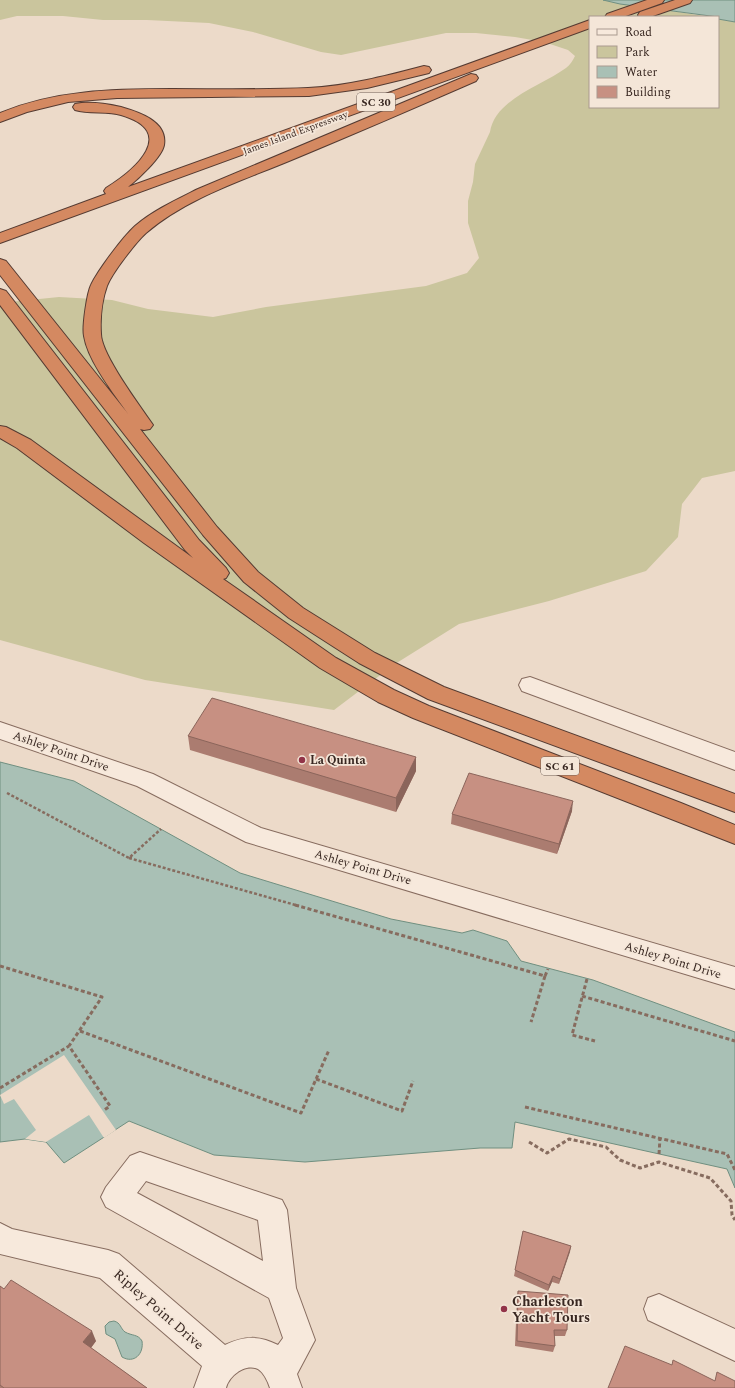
<svg xmlns="http://www.w3.org/2000/svg" width="735" height="1388" font-family="Spectral,serif">
	<style>
		.green { fill: #cac59d }
		.water { fill: #a9c0b5; stroke: #708f80 }
		.pier { fill: #ecdac9 }
		.lines { fill: none; stroke-linecap: round; stroke-linejoin: round }
		.minor-casing { stroke: #876c5f; stroke-width: 2 }
		.highway-casing { stroke: #553b32; stroke-width: 2 }
		.path-far1 { stroke: #876c5f; stroke-width: 2.5; stroke-dasharray: 3 2; stroke-linecap: butt }
		.path { stroke: #876c5f; stroke-width: 3; stroke-dasharray: 4 2.5; stroke-linecap: butt }
		.minor { fill: #f7e9dc; fill-rule: evenodd }
		.highway { fill: #d48961; fill-rule: evenodd }
		.wall { fill: #ab7c70 }
		.shaded-wall { fill: #8b655b }
		.building { fill: #c79082; stroke: #8b655b }
		.poi-dot { fill: #923348; stroke: #f4e6d8; stroke-width: 1.5 }
		.labels { text-anchor: middle; stroke-width: 3.5; stroke-linejoin: round; paint-order: stroke }
		.far-street-label { font-size: 10px; fill: #382721; stroke: #f4e6d8 }
		.shield { fill: #f4e6d8; stroke: #706058; stroke-width: 1 }
		.shield-label { font-size: 11px; font-weight: bold; fill: #382721 }
		.street-label { font-size: 12px; fill: #382721; stroke: #f4e6d8 }
		.poi-label { font-size: 12px; font-weight: bold; fill: #382721; stroke: #f4e6d8; text-anchor: start }
		.near-poi-label { font-size: 14px; font-weight: bold; fill: #382721; stroke: #f4e6d8; text-anchor: start }
		.near-street-label { font-size: 14px; fill: #382721; stroke: #f4e6d8 }
	</style>
	<rect width="100%" height="100%" fill="#ecdac9"/>
	<path class="green" d="M0 0H603L710 17H590V107H718V19L735 22V471L702 478 682 504 678 537 646 571 549 601 459 624 395 664 334 710 145 680 0 640V303L59 297 112 300 148 309 213 317 266 307 426 286 467 273 479 258 468 223V201L473 182 475 164 490 132C495 99 543 85 566 68 570 65 573 60 575 56L568 50 544 42 515 37 476 33H446L341 55 321 52 253 32 209 23 147 20H103L63 16H17L0 20Z"/>
	<path class="water" d="M603 0H735V22L718 19V17L620 4Z
		M0 762 74 781 240 873 391 919 462 933 473 930 507 941 521 961 593 980 735 1032V1188L727 1169 515 1122 512 1148H480L305 1162 214 1155 129 1121 64 1163 46 1142 25 1139 0 1142Z
		M114 1321C121 1323 120 1328 125 1332 132 1336 138 1334 142 1341 144 1354 134 1364 122 1357L115 1339 106 1334 105 1326 109 1322Z"/>
	<path class="pier" d="M64 1055 116 1130 104 1138 89 1115 46 1142 25 1139 36 1130 14 1099 4 1104 0 1095Z"/>
	<g class="lines">
		<g class="minor-casing">
			<path id="minor" d="M530 677 735 752V770L522 691 519 685 522 679Z
				M0 722 153 774 261 828 735 967V989L246 842 137 786 0 739Z
				M140 1152 282 1200 287 1210 296 1288 315 1340 297 1374 302 1388H270C268 1382 264 1373 258 1369 245 1363 229 1376 226 1388H194L202 1366 100 1278 0 1254V1223L12 1229 108 1250 119 1254 225 1345C244 1336 259 1335 278 1345L283 1338 269 1298 106 1207 101 1197 106 1187 130 1156ZM146 1181 258 1220 263 1261 137 1193Z
				M659 1294 735 1329V1361L648 1320 644 1309 648 1298Z"/>
		</g>
		<g class="highway-casing">
			<path id="highway" d="M647 0H664L662 3 623 17H605L607 14Z
				M675 0H692L690 3 650 17H639L638 15 640 12Z
				M590 20V28L0 243V233L106 194 104 191 106 188C135 170 179 132 121 115 106 111 90 114 75 110L73 107 75 104C90 101 107 104 121 107 138 112 168 121 164 145 162 157 138 179 128 187Z
				M424 66 429 67 431 70 429 73 367 88 309 96 117 98 68 102 27 112 0 122V113C55 90 113 89 172 89 218 89 263 90 308 88 348 86 386 76 424 66Z
				M471 74 476 75 478 78 476 81C414 108 352 135 289 161 241 181 187 198 146 233 136 242 112 273 107 286 102 300 100 319 101 334 101 354 140 406 153 425L150 429 144 430 140 429 217 527 258 572 303 608 375 653 444 687 735 794V812L428 699 359 663 289 618 244 582 203 535 0 275V259L6 261 129 415C114 394 88 361 84 336 82 327 87 293 91 285 98 270 123 237 135 226 154 210 176 200 198 189Z
				M0 289 6 291 199 540 226 568 229 573 226 578 223 579 336 658 394 690 429 706 681 803 735 825V844L413 718 378 702 320 668 144 543 17 448 0 438V426L6 427 31 440 193 558 185 550 0 305Z"/>
		</g>
		<path class="path-far1" d="M7 793 129 858 161 829
			M129 858 299 906"/>
		<path class="path" d="M295 905 545 976 531 1022
			M0 966 102 997 69 1046 110 1106 103 1111
			M545 976 548 969
			M587 979 572 1035 595 1041
			M582 996 735 1041
			M80 1031 301 1113 329 1050
			M316 1079 402 1111 413 1081
			M0 1088 69 1046
			M525 1107 727 1154 735 1170
			M529 1142 547 1153 569 1139 606 1147 620 1160 640 1168 659 1162 710 1178 731 1201 732 1215 735 1220
			M659 1154 660 1138"/>
		<use href="#minor" class="minor"/>
		<use href="#highway" class="highway"/>
	</g>
	<path class="wall" d="M188 736 416 757V771L396 812 190 750Z
		M572 811 557 854 451 824 452 814Z
		M523 1231 571 1246 559 1284 552 1282 548 1291 514 1276Z
		M0 1286 4 1289 96 1341 91 1348 147 1388H0Z
		M518 1291 567 1330 565 1336H554L555 1346 553 1352 515 1346 517 1297Z"/>
	<path class="shaded-wall" d="M416 757V771L396 812V798Z
		M573 801 572 811 557 854 559 844Z
		M571 1246 570 1252 559 1284 560 1279Z
		M553 1276 552 1282 548 1291 549 1285Z
		M92 1331 96 1341 87 1353 83 1342Z"/>
	<path class="building" d="M212 698 416 757 396 798 188 736Z
		M469 773 573 801 559 844 452 814Z
		M523 1231 571 1246 560 1279 553 1276 549 1285 515 1270Z
		M11 1280 92 1331 83 1342 147 1388H4L0 1385V1286L4 1289Z
		M518 1291 568 1295 567 1330H554L555 1346 517 1341Z
		M625 1346 672 1365 673 1360 715 1381 717 1372 735 1381V1388H608Z"/>
	<g class="poi-dot">
		<circle cx="302" cy="760" r="4"/>
		<circle cx="504" cy="1309" r="4"/>
	</g>
	<g class="labels">
		<g class="far-street-label">
			<text transform="translate(295 132) rotate(-20)" y="4">James Island Expressway</text>
		</g>
		<g class="shield">
			<rect x="357" y="93" width="38" height="18" rx="3"/>
			<rect x="541" y="757" width="38" height="18" rx="3"/>
		</g>
		<g class="shield-label">
			<text x="376" y="106">SC 30</text>
			<text x="560" y="770">SC 61</text>
		</g>
		<g class="street-label">
			<text transform="translate(61 751) rotate(19)" y="4">Ashley Point Drive</text>
			<text transform="translate(363 867) rotate(16)" y="4">Ashley Point Drive</text>
			<text transform="translate(673 960) rotate(17)" y="4">Ashley Point Drive</text>
		</g>
		<g class="poi-label">
			<text x="310" y="764">La Quinta</text>
		</g>
		<g class="near-poi-label">
			<text x="512" y="1306">Charleston<tspan x="512" dy="16">Yacht Tours</tspan></text>
		</g>
		<g class="near-street-label">
			<text transform="translate(159 1309) rotate(41)" y="5">Ripley Point Drive</text>
		</g>
	</g>
	<rect x="589" y="16" width="130" height="92" fill="#f4e6d8" stroke="#a99a8f"/>
	<rect x="597" y="29" width="20" height="6" fill="#f7e9dc" stroke="#a99a8f"/>
	<text x="625" y="36" font-size="12" fill="#382721">Road</text>
	<rect x="597" y="46" width="20" height="12" fill="#cac59d" stroke="#a99a8f"/>
	<text x="625" y="56" font-size="12" fill="#382721">Park</text>
	<rect x="597" y="66" width="20" height="12" fill="#a9c0b5" stroke="#a99a8f"/>
	<text x="625" y="76" font-size="12" fill="#382721">Water</text>
	<rect x="597" y="86" width="20" height="12" fill="#c79082" stroke="#a99a8f"/>
	<text x="625" y="96" font-size="12" fill="#382721">Building</text>
</svg>
